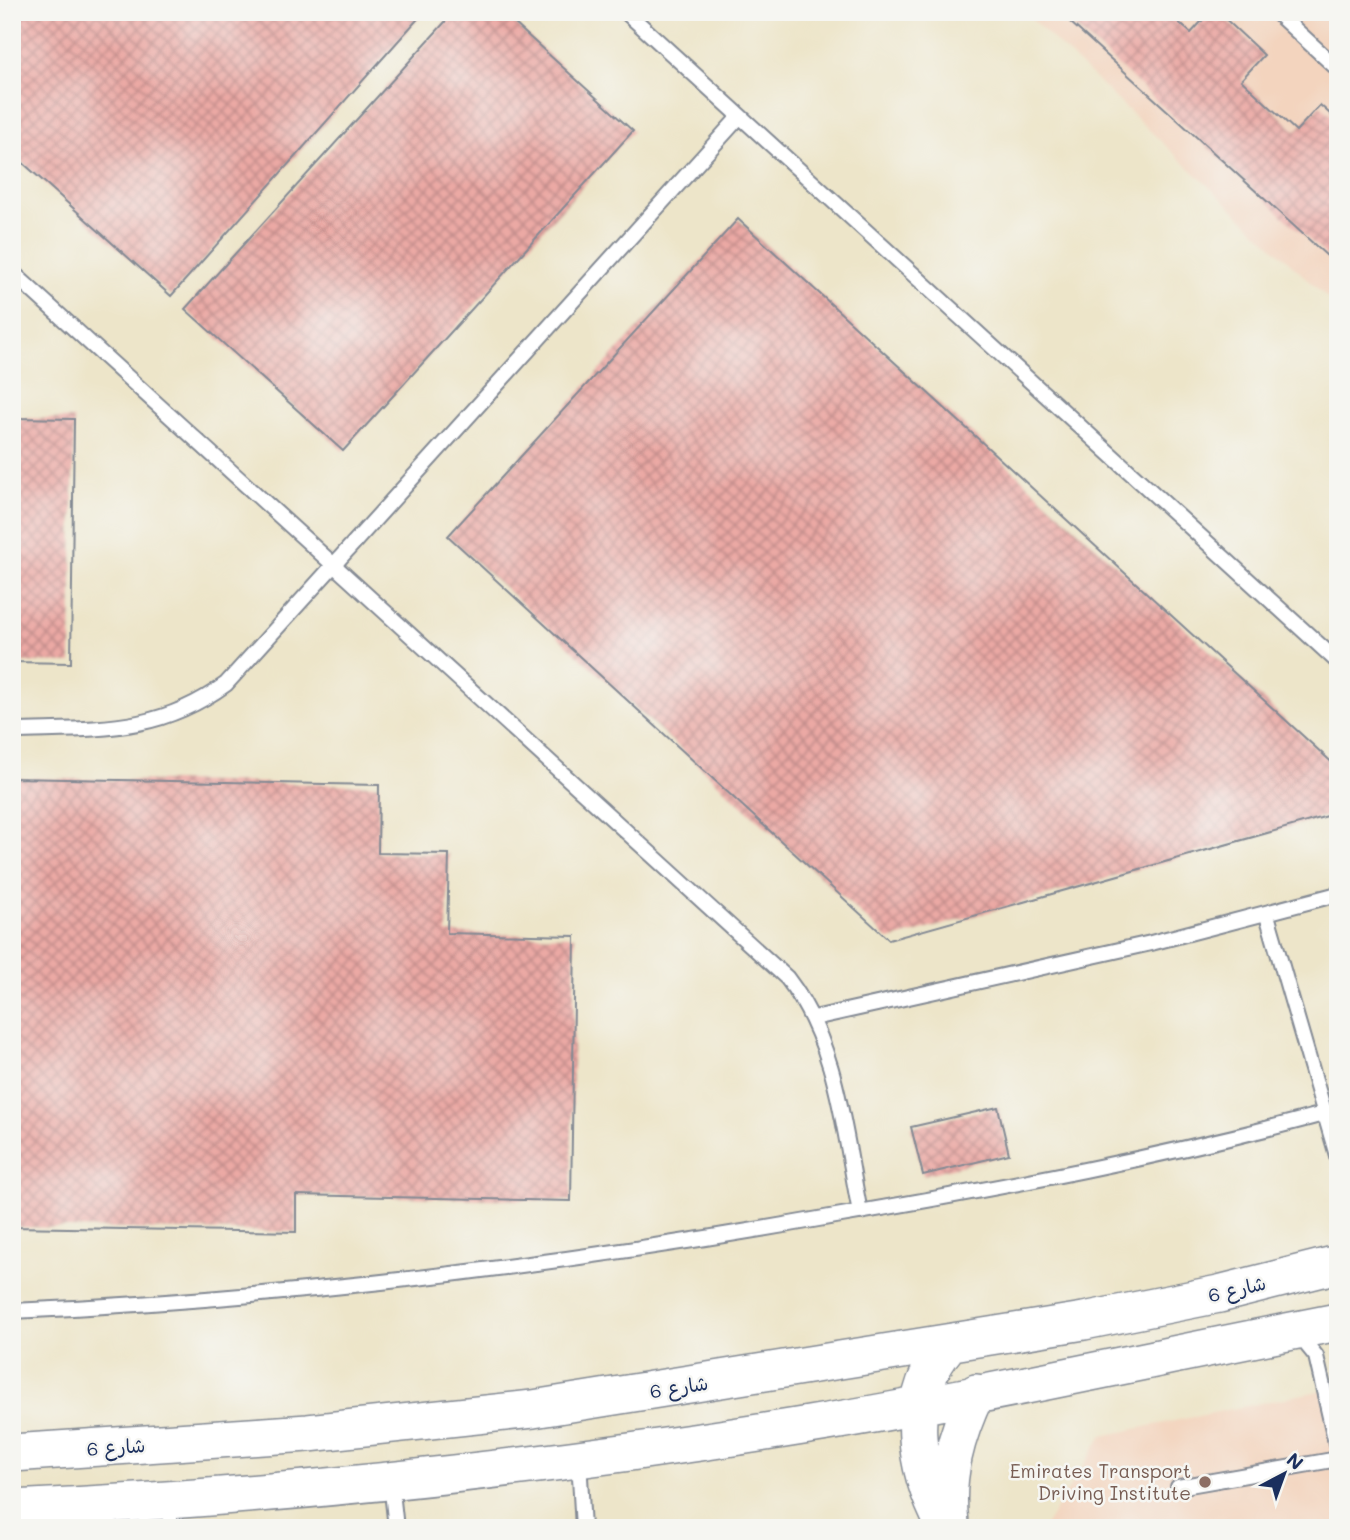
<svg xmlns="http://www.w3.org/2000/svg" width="1350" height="1540" font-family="Mali,'Playpen Sans Arabic',sans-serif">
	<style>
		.built { fill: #f3d4be }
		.building { fill: url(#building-cross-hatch) }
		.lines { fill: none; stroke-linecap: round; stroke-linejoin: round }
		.service-casing { stroke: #848a94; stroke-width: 18 }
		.tertiary-casing { stroke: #848a94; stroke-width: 40 }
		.service { stroke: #fff; stroke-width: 14 }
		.tertiary { stroke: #fff; stroke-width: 37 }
		.education-dot { fill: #8d6e63; stroke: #f6f6f2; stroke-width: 2.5 }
		.labels { text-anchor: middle; stroke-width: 5; stroke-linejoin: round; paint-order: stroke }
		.street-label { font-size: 19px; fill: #1b2f5e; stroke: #f6f6f2 }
		.education-label { font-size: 19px; fill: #785e54; stroke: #f6f6f2; text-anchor: end }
	</style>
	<defs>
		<pattern id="building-cross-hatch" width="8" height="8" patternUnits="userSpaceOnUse" patternTransform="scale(1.75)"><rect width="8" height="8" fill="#eba9a4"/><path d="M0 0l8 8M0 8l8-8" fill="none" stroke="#be8a89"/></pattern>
	</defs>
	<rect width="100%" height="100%" fill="#f6f6f2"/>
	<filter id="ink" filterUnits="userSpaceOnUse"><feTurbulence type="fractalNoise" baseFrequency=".0143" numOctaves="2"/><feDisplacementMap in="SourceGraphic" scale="14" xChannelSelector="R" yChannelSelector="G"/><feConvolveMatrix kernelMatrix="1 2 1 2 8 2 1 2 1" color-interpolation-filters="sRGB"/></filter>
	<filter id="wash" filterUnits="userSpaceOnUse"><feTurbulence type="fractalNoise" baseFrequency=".00686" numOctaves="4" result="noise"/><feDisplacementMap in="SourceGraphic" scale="28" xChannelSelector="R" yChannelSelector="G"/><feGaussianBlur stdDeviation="1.57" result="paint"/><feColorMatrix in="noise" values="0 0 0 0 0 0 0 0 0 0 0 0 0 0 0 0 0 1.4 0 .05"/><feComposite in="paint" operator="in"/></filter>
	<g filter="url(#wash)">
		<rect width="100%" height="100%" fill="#ede5c9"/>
		<path class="built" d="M1024 12H1338V308Z
			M1338 1387V1528H1044L1102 1436Z"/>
		<g id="blocks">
			<path class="building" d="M12 12H424L171 296 12 153Z
				M454 12H502L633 131 343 451 185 309Z
				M1059 12H1167L1191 33 1210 12H1218L1264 55 1241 80 1296 131 1320 105 1338 121V266Z
				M738 219 1338 768V813L889 940 448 536Z
				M12 418 74 419 71 663 12 662Z
				M12 778 379 785 378 853 449 854 447 933 575 936 571 1201 296 1195V1232L12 1227Z
				M998 1107 1009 1154 923 1175 911 1127Z"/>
		</g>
	</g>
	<g filter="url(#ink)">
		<use href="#blocks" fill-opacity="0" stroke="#848a94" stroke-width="2"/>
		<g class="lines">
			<g class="service-casing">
				<path id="service" d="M626 12 1338 662
					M1276 12 1338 69
					M12 272 787 978C838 1044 844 1133 860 1212
					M12 731C95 728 156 735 226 684L740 116
					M1267 915 1338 1159
					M814 1018 1151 943 1338 894
					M12 1311C287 1299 559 1265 830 1217 1000 1188 1171 1156 1338 1110
					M1298 1334 1316 1356 1338 1452
					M579 1460 583 1528
					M391 1482 396 1528
					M1178 1487 1338 1459
					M169 1528 172 1502"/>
			</g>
			<g class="tertiary-casing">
				<path id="tertiary" d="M12 1453 308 1433 533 1409 1084 1321 1219 1294 1338 1264
					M12 1509C279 1497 545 1468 809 1425 986 1396 1162 1356 1338 1322
					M950 1523C944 1477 956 1435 976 1393
					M946 1528C914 1469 902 1398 948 1345"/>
			</g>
			<use href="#service" class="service"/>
			<use href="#tertiary" class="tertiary"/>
		</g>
	</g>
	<circle class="education-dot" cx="1205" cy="1482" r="7"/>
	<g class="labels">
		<g class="street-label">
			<text transform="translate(1237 1289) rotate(-13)" y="7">شارع 6</text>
			<text transform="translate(679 1387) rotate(-9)" y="7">شارع 6</text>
			<text transform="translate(116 1447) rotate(-4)" y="7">شارع 6</text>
		</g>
		<g class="education-label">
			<text x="1191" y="1478">Emirates Transport<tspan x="1191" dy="22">Driving Institute</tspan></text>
		</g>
	</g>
	<rect width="1350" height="1540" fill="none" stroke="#f6f6f2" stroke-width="42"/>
	<g transform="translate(1284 1474) rotate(41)" stroke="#f6f6f2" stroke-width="5" paint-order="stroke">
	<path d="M0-5L12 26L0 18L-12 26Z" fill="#1b2f5e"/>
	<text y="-10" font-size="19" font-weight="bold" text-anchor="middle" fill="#1b2f5e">N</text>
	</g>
</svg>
